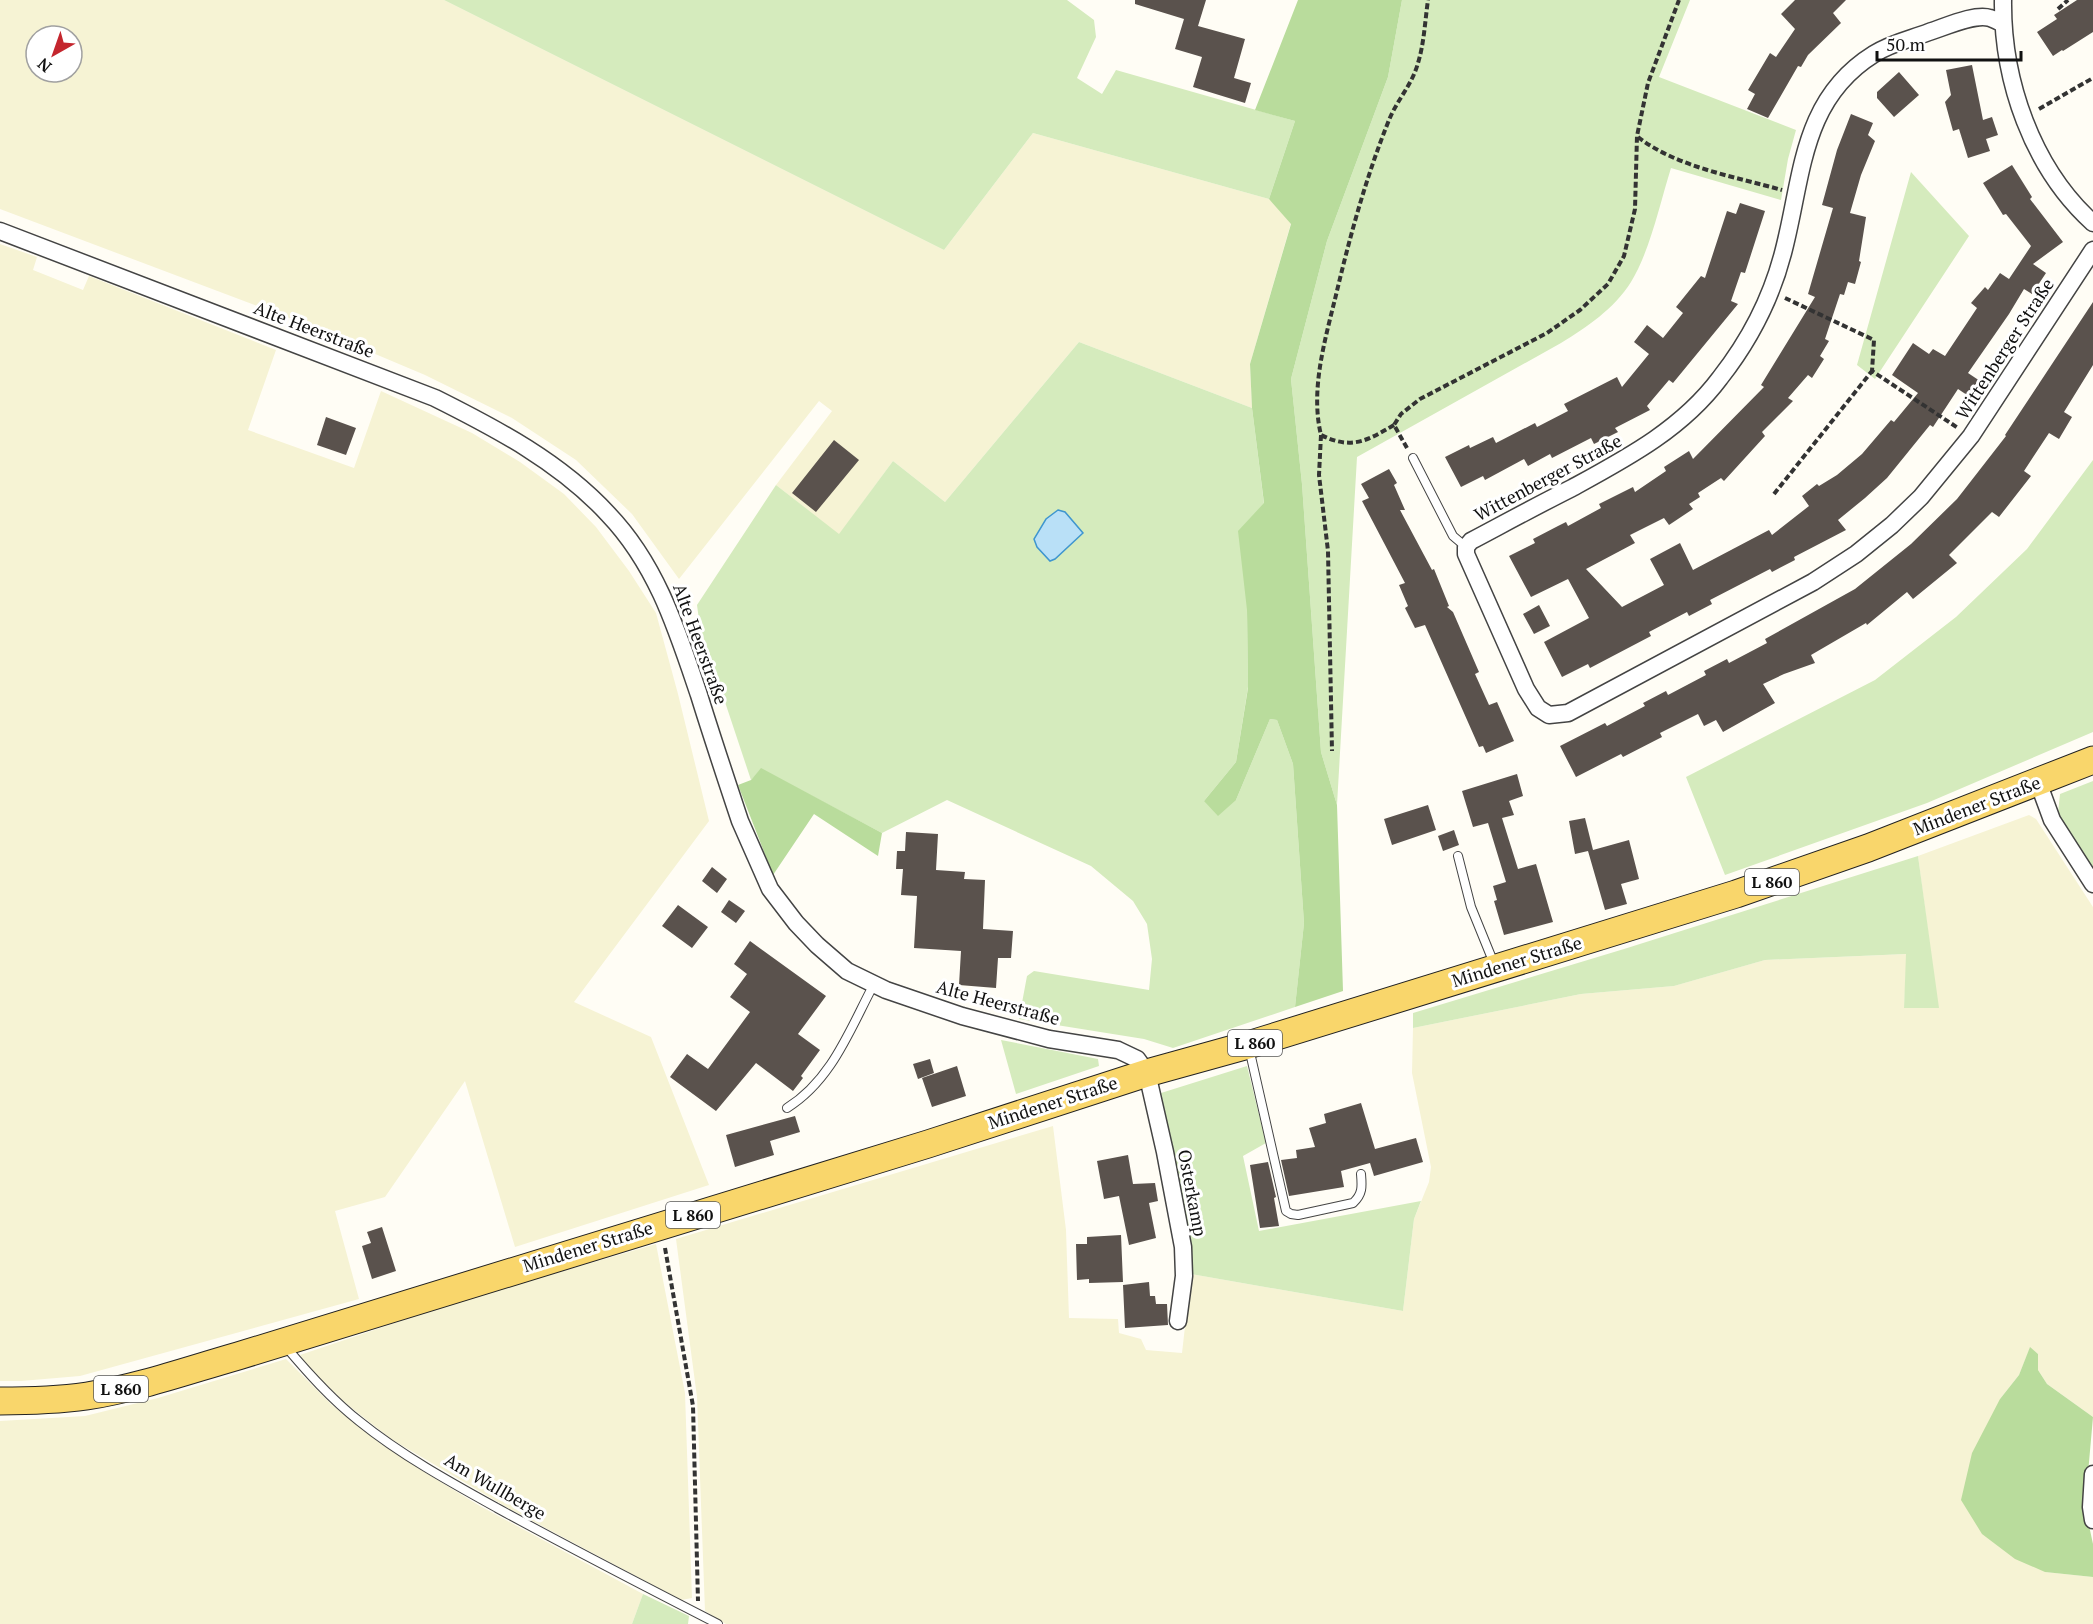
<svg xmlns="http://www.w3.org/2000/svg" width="2093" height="1624" font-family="'PT Serif',serif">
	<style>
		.farmland { fill: #f6f3d4; fill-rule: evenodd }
		.green { fill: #d5ebbd }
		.forest { fill: #b9dc9c }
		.water { fill: #b9e0f7; stroke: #3f96cf; stroke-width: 1.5 }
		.building { fill: #5a524d }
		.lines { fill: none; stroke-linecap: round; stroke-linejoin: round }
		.service-casing { stroke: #444; stroke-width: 10 }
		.minor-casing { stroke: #444; stroke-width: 19 }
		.primary-casing { stroke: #222; stroke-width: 29 }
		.path { stroke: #333; stroke-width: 4; stroke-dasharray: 6 3; stroke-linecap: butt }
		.service { stroke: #fff; stroke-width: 8 }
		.minor { stroke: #fff; stroke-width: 16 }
		.primary { stroke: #f9d66b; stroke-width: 27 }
		.labels { text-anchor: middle; stroke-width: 6; stroke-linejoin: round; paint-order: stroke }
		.shield { fill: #fff; stroke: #585858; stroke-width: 1.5 }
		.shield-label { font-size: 16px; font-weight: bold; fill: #111 }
		.street-label { font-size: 18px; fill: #111; stroke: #fff }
	</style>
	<rect width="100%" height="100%" fill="#fffdf5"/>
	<path class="farmland" d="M0 0H444L944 250 1033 133 1269 199 1291 223 1250 364 1252 408 1079 342 945 502 893 461 839 535 776 485 832 411 819 401 679 579 632 514 576 460 512 418 425 375 297 321 0 209ZM36 36H72V72H36Z
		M0 244 37 257 33 270 83 290 89 276 276 350 248 430 354 468 381 391 472 433 520 462 564 494 596 527 629 571 656 613 678 694 709 821 574 1002 651 1037 709 1185 515 1247 465 1081 385 1197 335 1211 359 1299 80 1376 21 1381H0Z
		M2029 815 2036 819 2093 907V1417L2047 1384 2038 1370V1354L2030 1348 2019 1375 2000 1399 2045 1572 2093 1577V1624H726L705 1611 697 1397 676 1239 1053 1126 1066 1230 1069 1318 1118 1319 1119 1333 1141 1339 1146 1350 1182 1353 1191 1274 1403 1311 1414 1219 1429 1182 1431 1167 1412 1073 1413 1028 1581 994 1674 986 1765 960 1907 954 1904 1008H1938L1918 856Z
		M656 1244 685 1393 692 1598 681 1600 508 1508 391 1439 344 1402 310 1369 300 1355 457 1302Z
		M286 1359 332 1405 381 1444 426 1473 480 1506 643 1594 632 1624H0V1421L85 1416 158 1398Z"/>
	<path class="green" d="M444 0H1067L1094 20 1096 37 1077 78 1102 94 1116 70 1295 121 1269 199 1033 133 944 250Z
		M1402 0H1690L1659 77 1796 130 1788 159 1781 200 1671 168C1660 203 1650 251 1631 282 1614 309 1587 327 1561 343L1357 457 1337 805 1321 752 1302 484 1291 379 1327 241 1388 77Z
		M1911 172 1969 236 1875 379 1857 365Z
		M1079 342 1252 408 1264 504 1247 610 1248 687 1236 762 1204 801 1236 800 1270 719 1277 720 1293 764 1304 923 1295 1007 1173 1048 1144 1039 1019 1019 1027 976 1034 971 1149 990 1152 959 1147 924 1133 901 1091 866 947 800 882 833 761 769 751 780 700 627 697 605 776 485 839 534 893 461 945 502Z
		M2093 460V732L1927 803 1725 875 1686 777 1875 680 1956 617 2027 549Z
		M2093 781V871L2058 813 2060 794Z
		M1918 856 1939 1008H1904L1906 954 1765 960 1674 986 1581 994 1413 1028V1013L1624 949Z
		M1001 1040 1098 1059 1099 1066 1016 1094Z
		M1247 1066 1266 1143 1243 1156 1259 1231 1421 1201 1414 1219 1403 1311 1191 1274 1188 1232 1161 1093Z
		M643 1594 689 1616 688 1624H632Z"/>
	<path class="forest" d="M1298 0H1402L1388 77 1327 241 1291 379 1302 484 1321 752 1337 805 1343 991 1295 1007 1304 923 1293 764 1277 720 1270 719 1236 800 1218 816 1204 801 1236 762 1248 688 1247 610 1238 531 1264 503 1252 408 1250 364 1291 224 1269 199 1295 121 1255 110Z
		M761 768 882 833 878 856 814 814 773 875 738 785 751 780Z
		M2030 1347 2038 1354V1370L2047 1384 2093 1417 2085 1507 2093 1544V1577L2045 1572 2015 1559 1982 1534 1961 1500 1972 1453 2000 1399 2019 1375Z"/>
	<path class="water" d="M1058 510 1065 512 1083 533 1055 559 1050 561 1037 547 1034 539 1046 519Z"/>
	<path class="building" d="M1135 0H1206L1198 26 1245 39 1234 78 1251 83 1245 103 1193 87 1202 57 1175 49 1184 19 1135 4Z
		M1795 0H1846L1833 13 1841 23 1808 55 1801 67 1798 66 1768 118 1747 109 1755 94 1748 90 1770 53 1776 57 1795 29 1781 14Z
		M2077 0H2093V32L2063 51 2062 50 2053 56 2037 32 2057 19 2054 15Z
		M1972 65 1983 120 1992 117 1998 135 1986 139 1990 151 1968 158 1959 129 1953 131 1945 102 1951 95 1946 70Z
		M1899 72 1919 95 1894 117 1877 98V92Z
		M1851 114 1873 123 1868 135 1875 141 1861 175 1850 213 1866 217 1859 261 1861 262 1855 284 1848 282 1844 295 1840 294 1825 339 1829 341 1820 356 1824 359 1812 378 1808 375 1788 398 1793 401 1762 432 1765 436 1724 481 1721 478 1698 493 1700 497 1689 504 1693 509 1669 525 1664 518 1630 535 1635 543 1586 569 1622 607 1664 585 1650 559 1680 543 1693 570 1769 530 1772 535 1809 506 1802 496 1817 484 1819 486 1837 475 1862 454 1891 420 1894 422 1918 393 1892 375 1913 343 1929 354 1933 349 1945 356 1977 308 1971 303 1985 287 1988 290 2000 273 2009 279 2031 246 2006 214 2003 215 1983 183 2012 165 2032 197 2030 199 2063 242 2033 264 2046 273 2032 294 2024 289 2009 314 1968 373 1980 381 1970 397 1958 389 1933 427 1930 425 1887 478 1865 498 1838 520 1846 530 1794 557 1795 560 1772 572 1770 569 1710 600 1712 604 1689 616 1687 612 1649 632 1651 636 1590 668 1588 664 1562 677 1544 642 1589 618 1568 579 1531 597 1509 556 1535 543 1533 539 1558 526 1566 522 1568 526 1601 508 1599 504 1633 487 1635 492 1666 471 1664 467 1689 451 1693 459 1764 387 1761 385 1815 297 1808 294 1833 208 1822 205 1837 150Z
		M1740 203 1765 211 1745 273 1741 272 1731 301 1738 304 1673 383 1669 380 1647 406 1650 410 1615 428 1618 432 1594 444 1591 438 1552 458 1550 454 1528 466 1524 459 1485 480 1483 476 1461 487 1445 457 1469 445 1470 448 1493 437 1496 443 1535 423 1537 427 1568 411 1564 404 1617 377 1622 387 1649 354 1634 342 1647 325 1663 338 1683 313 1676 307 1701 276 1705 278 1727 211 1736 214Z
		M2093 302V365L2064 412 2072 417 2059 439 2049 433 2024 471 2031 476 1999 517 1992 512 1949 555 1957 563 1913 599 1907 592 1867 625 1866 623 1811 655 1815 663 1784 674 1763 684 1775 703 1723 732 1716 720 1704 726 1698 714 1660 733 1662 737 1623 757 1621 754 1576 777 1560 746 1605 723 1607 726 1645 706 1643 703 1666 691 1668 695 1706 675 1704 671 1727 659 1729 663 1767 643 1765 639 1855 589 1911 544 1957 499 2006 436 2005 435Z
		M326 417 356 428 346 455 317 445Z
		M834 440 859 460 816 512 792 493Z
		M1389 469 1397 483 1394 485 1405 510H1400L1432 570 1434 569 1449 606 1447 607 1453 612 1479 672 1475 674 1489 705 1497 702 1514 741 1486 753 1483 746 1479 747 1425 625 1415 628 1405 608 1408 606 1399 585 1405 583 1362 501 1369 498 1361 484Z
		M1539 605 1550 626 1534 634 1523 614Z
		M1517 774 1523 796 1509 801 1514 815 1502 818 1518 869 1536 864 1553 922 1504 935 1494 901 1497 900 1493 886 1506 882 1488 823 1473 827 1462 791Z
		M1428 805 1436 830 1392 845 1384 819Z
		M1585 818 1593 850 1629 840 1639 879 1621 884 1627 904 1605 910 1588 851 1575 854 1569 821Z
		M1454 830 1459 845 1443 851 1438 836Z
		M906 832 938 834 936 870 965 872 964 879 985 880 983 929 1013 931 1011 958H998L996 988 959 985 961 951 914 948 917 896 901 895 903 869H896L897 851H905Z
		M712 867 727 879 717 893 702 881Z
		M729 900 745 911 736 923 721 912Z
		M678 905 708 927 692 948 662 926Z
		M750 941 826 996 798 1034 820 1050 801 1076 803 1078 793 1091 756 1063 716 1111 670 1077 687 1054 708 1069 750 1012 730 997 747 974 734 964Z
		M930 1059 934 1073 918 1079 913 1064Z
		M957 1066 966 1096 932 1107 922 1078Z
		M1361 1103 1375 1149 1416 1138 1423 1162 1374 1176 1370 1163 1341 1171 1344 1187 1289 1196 1281 1160 1297 1158 1296 1150 1315 1147 1309 1128 1326 1123 1324 1114Z
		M795 1116 800 1132 770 1141 774 1155 735 1167 726 1135Z
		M1128 1155 1133 1184 1155 1183 1158 1201 1149 1203 1156 1238 1129 1245 1119 1196 1104 1199 1097 1161Z
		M1268 1162 1276 1197 1274 1198 1279 1226 1260 1228 1250 1165Z
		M382 1227 396 1271 372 1279 362 1246 371 1243 367 1232Z
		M1121 1235 1123 1282 1089 1283V1279L1077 1280 1076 1244H1087V1237Z
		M1149 1282 1150 1296H1155L1156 1304H1167L1168 1325 1125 1328 1123 1285Z"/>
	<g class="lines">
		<g class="service-casing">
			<path id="service" d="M1413 458 1453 536 1466 547
				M1458 856 1471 907 1495 966
				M1249 1048 1286 1211 1291 1214 1298 1215 1353 1203C1363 1194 1362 1186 1361 1174
				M787 1108C832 1080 850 1029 874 984
				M286 1347C308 1373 331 1399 359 1421 401 1455 450 1482 497 1508 570 1548 644 1586 718 1624"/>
		</g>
		<g class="minor-casing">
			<path id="minor" d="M2003 0C2002 80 2032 168 2093 223
				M2003 24C1999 22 1994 19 1990 18 1975 13 1945 27 1929 32 1911 39 1891 43 1874 54 1800 100 1803 178 1783 253 1771 299 1749 341 1720 378 1682 429 1627 458 1572 488 1538 505 1505 523 1471 541L1466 547V554L1526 689 1538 708 1549 715 1568 713 1813 582 1856 554 1892 525 1921 497 1971 436 2093 250
				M0 231 435 398C497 429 560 462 608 514 657 565 677 630 699 695 712 737 726 779 740 821L770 889 796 923 817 945 847 971 886 990 962 1016 1049 1039 1118 1050 1137 1059 1147 1073 1165 1152 1183 1247 1184 1276 1178 1321
				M2038 782 2052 820 2093 884
				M2093 1474 2091 1507 2093 1520"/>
		</g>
		<g class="primary-casing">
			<path id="primary" d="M0 1401C29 1401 58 1400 87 1396 138 1388 189 1370 238 1356L928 1144 1147 1073 1248 1045 1736 894 1868 848 2093 760"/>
		</g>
		<path class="path" d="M2058 9 2068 0
			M2039 109 2093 78
			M1638 137C1676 167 1736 177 1782 190
			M1785 298 1874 340 1872 371 1958 428
			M1394 425C1367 441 1351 450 1321 435 1310 390 1325 340 1336 295 1350 236 1366 177 1389 120 1397 100 1412 85 1418 63 1424 44 1425 21 1428 0
			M1321 435 1319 475 1328 551 1332 751
			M1407 448 1394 425 1401 414 1420 399 1547 333 1580 310 1608 284 1624 256 1635 209 1637 136 1648 83 1679 0
			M1774 494 1872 371
			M665 1248 693 1406 698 1601"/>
		<use href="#service" class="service"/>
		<use href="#minor" class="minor"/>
		<use href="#primary" class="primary"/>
	</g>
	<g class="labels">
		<g class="shield">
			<rect x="1745" y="869" width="54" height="26" rx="4.5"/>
			<rect x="1228" y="1030" width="54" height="26" rx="4.5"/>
			<rect x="666" y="1202" width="54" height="26" rx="4.5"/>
			<rect x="94" y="1376" width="54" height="26" rx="4.5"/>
		</g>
		<g class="shield-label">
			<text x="1772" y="888">L 860</text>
			<text x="1255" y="1049">L 860</text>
			<text x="693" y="1221">L 860</text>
			<text x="121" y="1395">L 860</text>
		</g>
		<g class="street-label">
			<text transform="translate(314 330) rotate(21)" y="6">Alte Heerstraße</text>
			<text transform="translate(2005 349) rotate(-57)" y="6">Wittenberger Straße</text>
			<text transform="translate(1548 478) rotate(-28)" y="6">Wittenberger Straße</text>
			<text transform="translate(700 644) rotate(70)" y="6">Alte Heerstraße</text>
			<text transform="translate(1977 806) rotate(-21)" y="6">Mindener Straße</text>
			<text transform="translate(1517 962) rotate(-17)" y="6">Mindener Straße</text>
			<text transform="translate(998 1003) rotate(15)" y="6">Alte Heerstraße</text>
			<text transform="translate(1053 1103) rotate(-18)" y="6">Mindener Straße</text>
			<text transform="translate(1192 1193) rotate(79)" y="6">Osterkamp</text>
			<text transform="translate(588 1247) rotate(-17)" y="6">Mindener Straße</text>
			<text transform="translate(495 1487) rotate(30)" y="6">Am Wullberge</text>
		</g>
	</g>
	<g transform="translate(54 54) rotate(220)"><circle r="28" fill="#ffffff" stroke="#a0a0a0" stroke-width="1.5"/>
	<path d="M0-4.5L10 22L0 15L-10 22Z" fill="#c4262e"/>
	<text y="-9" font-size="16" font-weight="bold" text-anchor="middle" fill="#111111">N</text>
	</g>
	<path d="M1877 51v9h144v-9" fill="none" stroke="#111111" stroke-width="3"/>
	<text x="1886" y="51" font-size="18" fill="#111111" stroke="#ffffff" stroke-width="4.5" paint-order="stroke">50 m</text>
</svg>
